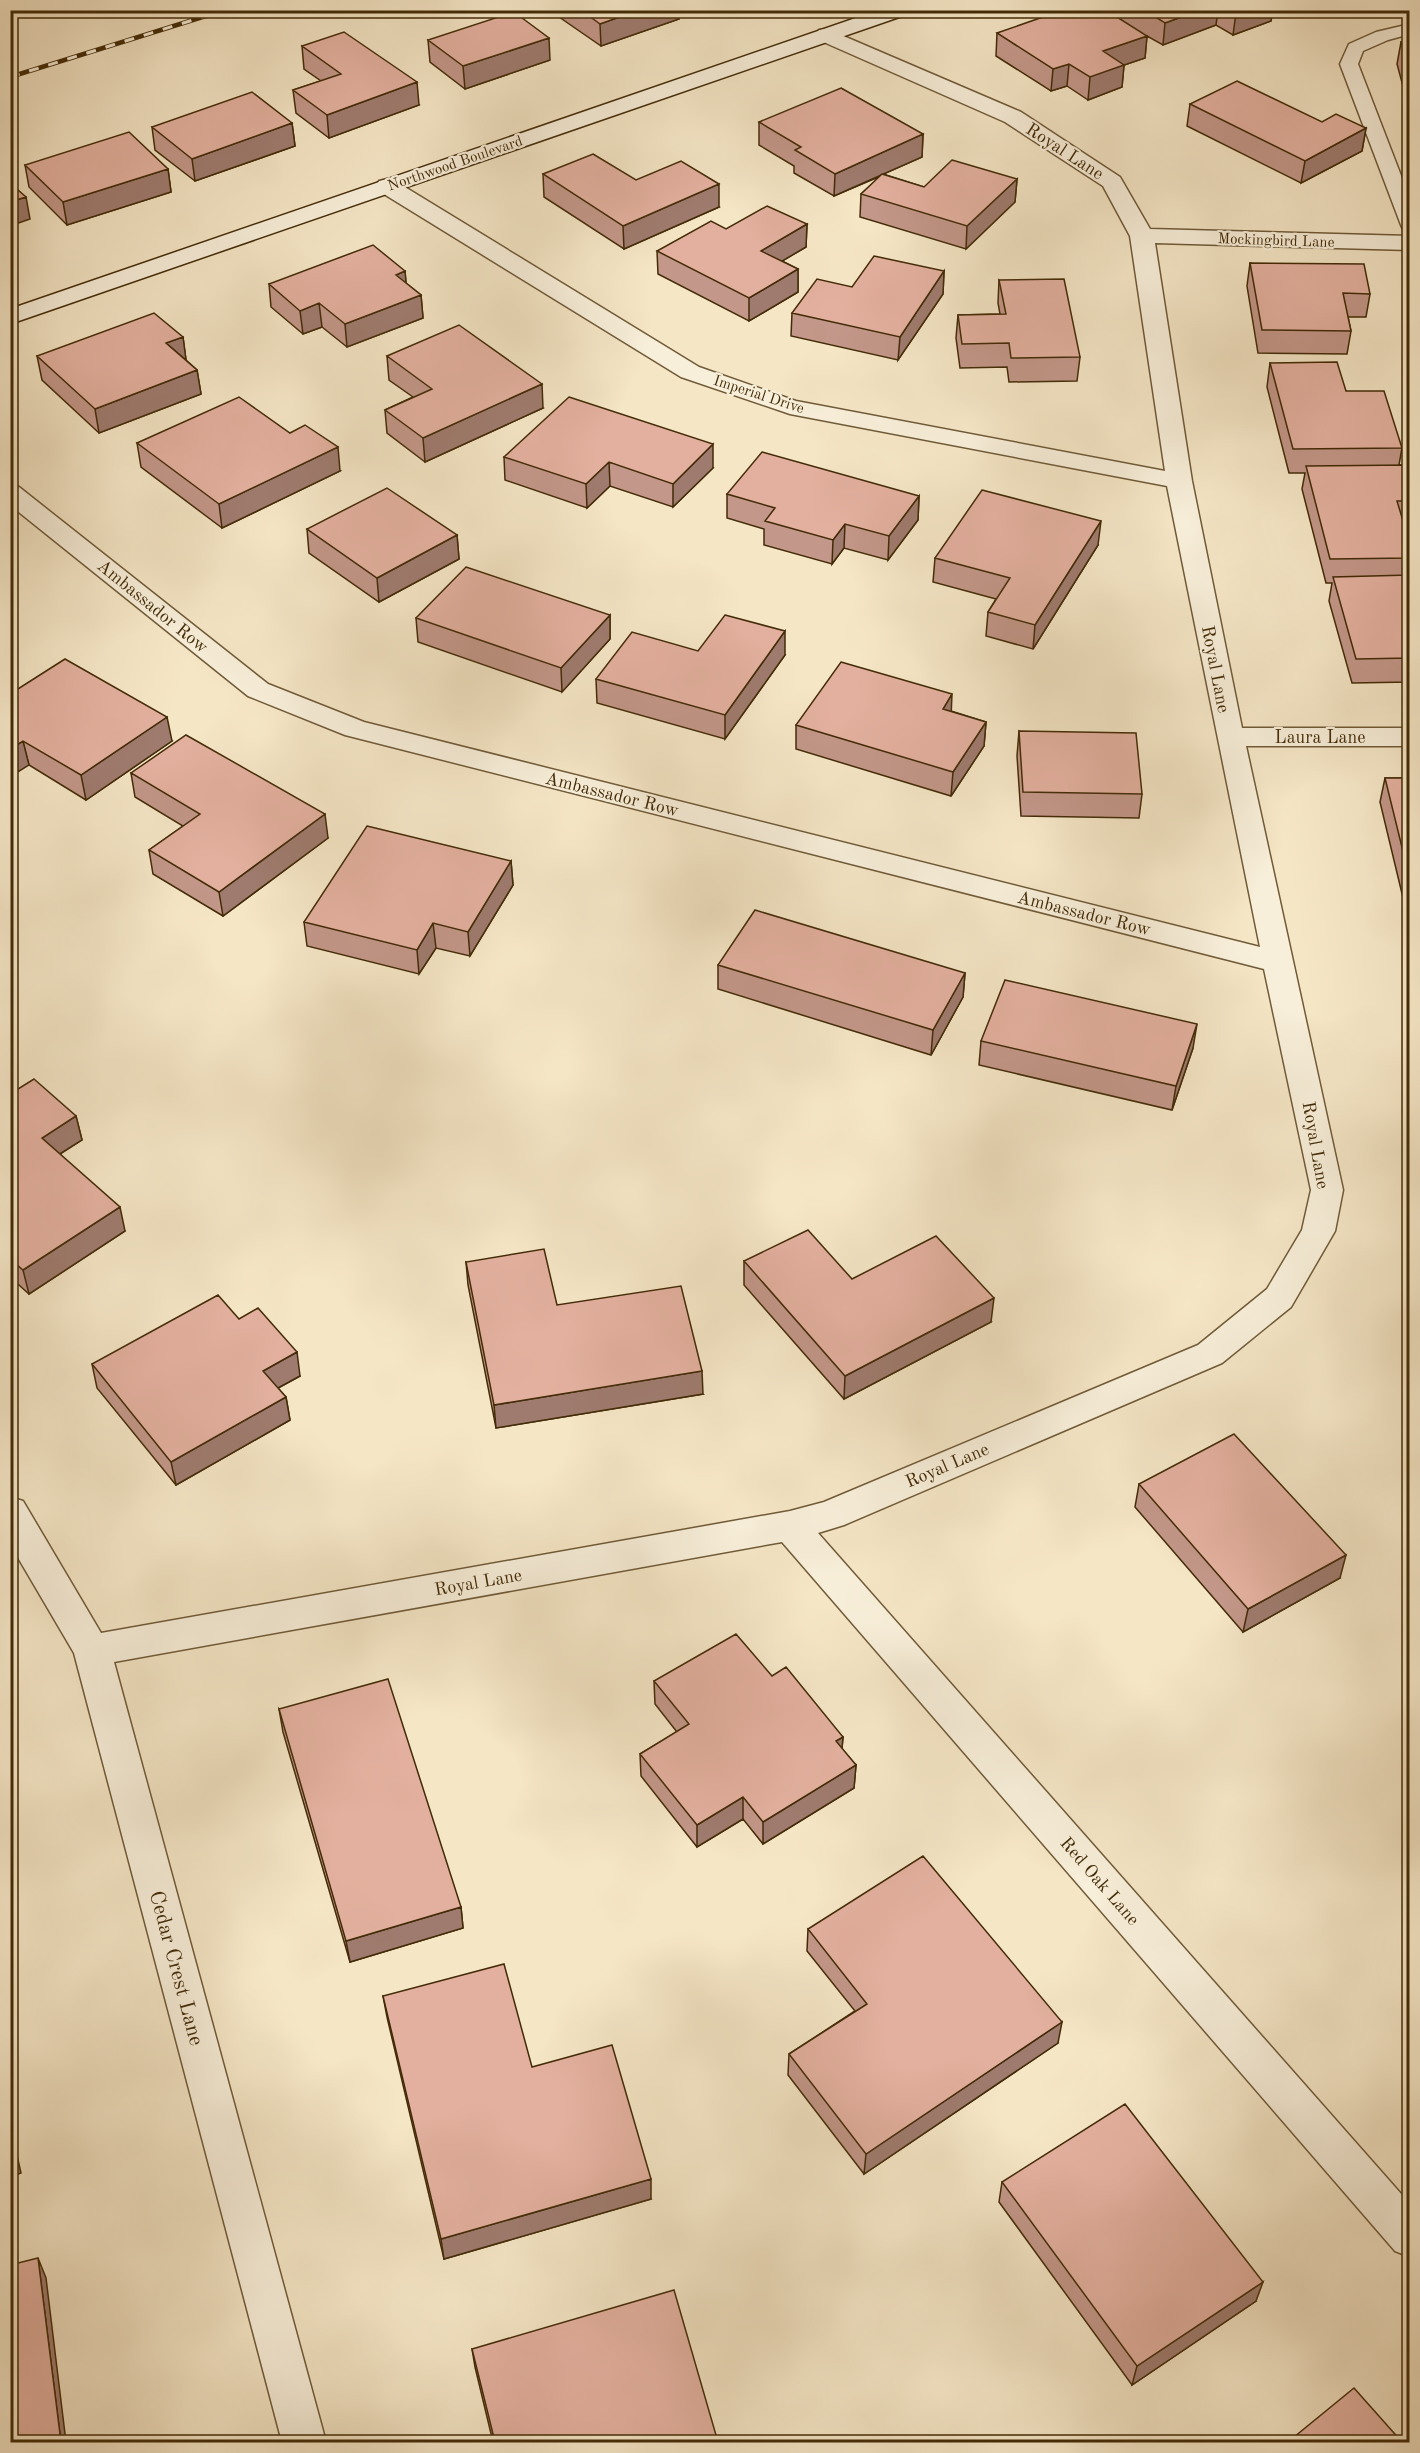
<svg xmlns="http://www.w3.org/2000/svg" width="1420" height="2453" font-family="'Old Standard TT',serif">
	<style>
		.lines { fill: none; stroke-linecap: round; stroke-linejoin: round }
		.lane-casing { stroke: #705a37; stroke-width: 3 }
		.street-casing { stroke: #705a37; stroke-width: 3 }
		.secondary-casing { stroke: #432b07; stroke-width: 3 }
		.lane { fill: #f8efda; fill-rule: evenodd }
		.street { fill: #f8efda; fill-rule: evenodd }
		.secondary { fill: #f8efda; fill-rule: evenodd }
		.rail-casing { stroke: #432b07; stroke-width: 4.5 }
		.rail { stroke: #f8efda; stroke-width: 3; stroke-dasharray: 10; stroke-linecap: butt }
		.wall { fill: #c39789; stroke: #432b07; stroke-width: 1.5 }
		.shaded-wall { fill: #9f7b6f; stroke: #432b07; stroke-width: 1.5 }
		.building { fill: #e3b09f; stroke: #432b07; stroke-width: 1.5 }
		.labels { text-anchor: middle; stroke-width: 4.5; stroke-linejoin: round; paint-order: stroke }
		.far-street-label { font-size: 15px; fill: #432b07; stroke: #f8efda }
		.street-label { font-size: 18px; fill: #432b07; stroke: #f8efda }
		.near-street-label { font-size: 21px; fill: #432b07; stroke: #f8efda }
	</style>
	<rect width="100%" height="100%" fill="#f5e6c6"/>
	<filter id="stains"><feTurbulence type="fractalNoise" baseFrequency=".00333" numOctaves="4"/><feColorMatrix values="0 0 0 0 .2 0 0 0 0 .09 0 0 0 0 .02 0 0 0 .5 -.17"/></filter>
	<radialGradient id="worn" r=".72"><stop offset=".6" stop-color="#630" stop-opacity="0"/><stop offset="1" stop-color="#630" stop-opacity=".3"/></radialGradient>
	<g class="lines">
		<g class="lane-casing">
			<path id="lane" d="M1410 24V34L1388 40 1363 51 1358 64 1410 199V231L1403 229 1401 225 1340 64 1349 44 1376 32Z"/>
		</g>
		<g class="street-casing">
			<path id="street" d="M827 29 1021 112 1120 177 1150 229 1410 236V250L1155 243 1192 481 1242 728H1410V746H1246L1343 1190 1335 1231 1291 1307 1222 1363 844 1525 818 1533 1410 2204V2257L1395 2251 782 1542 114 1662 326 2442H282L74 1653 10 1544V1497L23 1501 101 1633 790 1511 824 1502 1198 1345 1267 1289 1302 1230 1311 1190 1264 969 345 735 248 696 10 505V484L19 487 268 684 364 722 1260 947 1167 486 790 414 681 377 379 191 376 186 379 181 387 179 395 181 699 367 796 401 1165 471 1130 236 1103 186 1005 122 819 40 816 35 819 30Z"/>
		</g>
		<g class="secondary-casing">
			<path id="secondary" d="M879 10H911L908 14 10 324V309Z"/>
		</g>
		<use href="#lane" class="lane"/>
		<use href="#street" class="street"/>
		<use href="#secondary" class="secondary"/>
		<g class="rail-casing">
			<path id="rail" d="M10 77 225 10"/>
		</g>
		<use href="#rail" class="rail"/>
	</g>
	<path class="wall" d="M549 10H679V19L601 46Z
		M1116 10H1273L1271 21 1233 35 1216 25 1163 45 1147 36 1145 58 1124 65 1122 87 1088 100 1067 86 1051 91 996 56 997 33 1115 16Z
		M428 40 550 60 465 89 430 62Z
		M1401 42H1410V90H1404L1397 64Z
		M302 46 419 105 329 138 296 113 293 90 321 81 304 69Z
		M1190 104 1366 128 1362 151 1301 183 1187 126Z
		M759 122 923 134 922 157 883 174 924 187 1017 179 1015 202 966 249 860 217 861 194 881 176 834 196 794 173V166L759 145Z
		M292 123 295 146 195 181 155 150 152 127Z
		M25 165 168 169 171 192 67 225 29 187Z
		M543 174 636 180 719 207 624 249 544 197Z
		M807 224 806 247 782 261 798 269V292L749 321 658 274 657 251 726 229Z
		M1250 263 1370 294 1366 317H1348L1351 331 1347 354 1258 353 1247 286Z
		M405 271 406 283 421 295 423 318 347 347 322 327 303 334 271 307 269 284Z
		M944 271 943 294 898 360 791 336 792 313 852 287Z
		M999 280 1080 357 1077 381 1009 382 1007 367 960 368 956 338 958 315 1000 314 998 303Z
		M183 337 186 360 197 370 201 394 99 433 42 380 37 356Z
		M387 356 543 408 425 462 387 433 385 410 413 397 389 380Z
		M1270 363 1346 391 1402 448 1399 465H1410V524H1404L1410 544V682L1352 683 1329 601 1332 583H1326L1302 489 1305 473H1289L1267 387Z
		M137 443 340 471 222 528 141 467Z
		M504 457 713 468 673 507 610 486 587 508 505 480Z
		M727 494 919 496 918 520 888 560 844 548 832 564 764 545V529L727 518Z
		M307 529 457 535 459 559 379 602 309 553Z
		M1098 545 1033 649 986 636 988 612 996 599 933 582 935 558Z
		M610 615V639L562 692 418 642 416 618Z
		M698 651 785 655 725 739 597 703 596 679Z
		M10 694 172 741 86 800 29 765Z
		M951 711 986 722 984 746 951 796 796 749V725Z
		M1019 731 1142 794 1139 818 1021 816 1017 756Z
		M131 773 328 838 223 916 153 874 149 850 183 826 135 797Z
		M1385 778H1410V927L1380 802Z
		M511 861 513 885 470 956 436 948 419 974 307 946 304 922Z
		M718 965 965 973 963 997 931 1055 718 989Z
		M981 1041 1193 1048 1172 1110 979 1065Z
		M10 1094 76 1116 82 1140 60 1154 125 1231 29 1294 10 1277Z
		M744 1261 852 1279 991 1322 844 1399 744 1285Z
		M466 1262 557 1305 703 1394 496 1428 468 1285Z
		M239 1319 300 1376 278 1388 286 1397 290 1420 176 1485 97 1388 92 1364Z
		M1139 1484 1340 1578 1243 1632 1135 1507Z
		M772 1676 843 1737 842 1749 856 1765 854 1788 763 1844 743 1819 697 1847 641 1776 640 1754 677 1732 655 1704 654 1681Z
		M279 1709 461 1907 463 1928 350 1962 283 1732Z
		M808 1929 1058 2043 864 2174 788 2075 789 2054 855 2011 807 1951Z
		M383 1996 532 2067 651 2199 444 2259 387 2017Z
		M1002 2182 1256 2301 1132 2385 999 2202Z
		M472 2349 718 2442H493L475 2367Z"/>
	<path class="shaded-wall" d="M639 10H679V19L601 46 600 24Z
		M1200 10H1218L1216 25 1163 45 1165 23Z
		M1243 10H1273L1271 21 1233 35 1236 13Z
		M1147 36 1145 58 1124 65 1122 87 1088 100 1090 77 1103 51Z
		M549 38 550 60 465 89 463 66Z
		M1069 64 1067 86 1051 91 1053 69Z
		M417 82 419 105 329 138 327 115Z
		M292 123 295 146 195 181 192 159Z
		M1366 128 1362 151 1301 183 1305 161Z
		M923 134 922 157 834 196 835 174Z
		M168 169 171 192 67 225 63 202Z
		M1017 179 1015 202 966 249 967 226Z
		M719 184V207L624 249 623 226Z
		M26 197 30 219 10 226V202Z
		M807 224 806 247 760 274 761 251Z
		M798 269V292L749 321V298Z
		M405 271 407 294 396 275Z
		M944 271 943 294 898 360 900 337Z
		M421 295 423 318 347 347 345 324Z
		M319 303 322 327 303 334 300 311Z
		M183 337 186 360 166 343Z
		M197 370 201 394 99 433 95 409Z
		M542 384 543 408 425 462 423 438Z
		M713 444V468L673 507V484Z
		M338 447 340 471 222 528 219 504Z
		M609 462 610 486 587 508 586 484Z
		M919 496 918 520 888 560 889 536Z
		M1101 521 1098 545 1033 649 1035 625Z
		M845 524 844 548 832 564 833 540Z
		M457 535 459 559 379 602 377 578Z
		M610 615V639L562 692 561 668Z
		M785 631V655L725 739V715Z
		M952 694 951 718 943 709Z
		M167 717 172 741 86 800 81 775Z
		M986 722 984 746 951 796 953 772Z
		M23 741 29 765 10 777V749Z
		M325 814 328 838 223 916 219 892Z
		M511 861 513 885 470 956 468 932Z
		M433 923 436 948 419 974 417 950Z
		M965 973 963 997 931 1055 933 1030Z
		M1197 1024 1193 1048 1172 1110 1176 1086Z
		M76 1116 82 1140 47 1162 42 1138Z
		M120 1207 125 1231 29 1294 23 1270Z
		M994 1298 991 1322 844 1399 845 1376Z
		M297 1352 300 1376 267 1394 263 1371Z
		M702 1371 703 1394 496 1428 494 1405Z
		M286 1397 290 1420 176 1485 171 1462Z
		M1346 1555 1340 1578 1243 1632 1248 1609Z
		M843 1737 841 1759 836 1741Z
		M856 1765 854 1788 763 1844V1822Z
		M743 1797V1819L697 1847V1825Z
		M461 1907 463 1928 350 1962 346 1941Z
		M1062 2022 1058 2043 864 2174 866 2154Z
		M10 2124 21 2173 10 2177Z
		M651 2179V2199L444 2259 441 2239Z
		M38 2258 46 2278 66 2442H61Z
		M1263 2282 1256 2301 1132 2385 1137 2366Z"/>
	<path class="building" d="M581 10H639L600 24Z
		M1063 10H1106L1147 36 1103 51 1124 65 1090 77 1069 64 1053 69 997 33Z
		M1144 10H1200L1165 23Z
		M1231 10H1243L1236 13Z
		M514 12 549 38 463 66 428 40Z
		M344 32 417 82 327 115 293 90 341 74 302 46Z
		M1401 42H1410V68H1408Z
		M1237 81 1322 122 1336 114 1366 128 1305 161 1190 104Z
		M841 88 923 134 835 174 795 150 801 147 759 122Z
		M252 92 292 123 192 159 152 127Z
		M129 132 168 169 63 202 25 165Z
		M593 154 636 180 681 161 719 184 623 226 543 174Z
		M952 160 1017 179 967 226 861 194 882 174 924 187Z
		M10 183 26 197 10 202Z
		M767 206 807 224 761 251 798 269 749 298 657 251 711 221 726 229Z
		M373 245 405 271 396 275 421 295 345 324 319 303 300 311 269 284Z
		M874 256 944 271 900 337 792 313 817 279 852 287Z
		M1250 263 1364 264 1370 294 1343 293 1351 331 1262 330Z
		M1064 279 1080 357 1011 358 1009 343 962 344 958 315 1006 314 999 280Z
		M154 313 183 337 166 343 197 370 95 409 37 356Z
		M459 325 542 384 423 438 385 410 432 389 387 356Z
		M1337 362 1346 391H1384L1402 448 1293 449 1270 363Z
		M239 397 290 433 305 425 338 447 219 504 137 443Z
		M569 397 713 444 673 484 609 462 586 484 504 457Z
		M762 452 919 496 889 536 845 524 833 540 765 521 775 508 727 494Z
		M1410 465V501H1397L1410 544V558L1330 559 1306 466Z
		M387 488 457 535 377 578 307 529Z
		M982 490 1101 521 1035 625 988 612 1010 578 935 558Z
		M466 567 610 615 561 668 416 618Z
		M1410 575V658L1356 659 1333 577Z
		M725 615 785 631 725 715 596 679 632 632 698 651Z
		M65 659 167 717 81 775 23 741 10 749V694Z
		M841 662 952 694 943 709 986 722 953 772 796 725Z
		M1019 731 1136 733 1142 794 1023 792Z
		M186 735 325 814 219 892 149 850 200 814 131 773Z
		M1385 778H1410V880Z
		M367 826 511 861 468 932 433 923 417 950 304 922Z
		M755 910 965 973 933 1030 718 965Z
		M1005 980 1197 1024 1176 1086 981 1041Z
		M34 1079 76 1116 42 1138 120 1207 23 1270 10 1259V1094Z
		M808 1230 852 1279 936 1236 994 1298 845 1376 744 1261Z
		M544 1249 557 1305 681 1286 702 1371 494 1405 466 1262Z
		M218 1295 239 1319 258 1308 297 1352 263 1371 286 1397 171 1462 92 1364Z
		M1234 1434 1346 1555 1248 1609 1139 1484Z
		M736 1634 772 1676 786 1667 843 1737 836 1741 856 1765 763 1822 743 1797 697 1825 640 1754 689 1724 654 1681Z
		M388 1679 461 1907 346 1941 279 1709Z
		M923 1856 1062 2022 866 2154 789 2054 867 2004 808 1929Z
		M504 1964 532 2067 612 2045 651 2179 441 2239 383 1996Z
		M1125 2104 1263 2282 1137 2366 1002 2182Z
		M10 2139 14 2153 10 2154Z
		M38 2258 61 2442H10V2265Z
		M674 2290 718 2442H495L472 2349Z
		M1354 2388 1402 2442H1288Z"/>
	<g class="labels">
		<g class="far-street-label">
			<text transform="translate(455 163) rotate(-19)" y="5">Northwood Boulevard</text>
			<text transform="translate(1276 240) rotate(2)" y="5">Mockingbird Lane</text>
			<text transform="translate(759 394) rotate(18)" y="5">Imperial Drive</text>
		</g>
		<g class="street-label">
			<text transform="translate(1065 151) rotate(33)" y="6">Royal Lane</text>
			<text transform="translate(153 606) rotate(39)" y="6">Ambassador Row</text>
			<text transform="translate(1216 669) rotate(79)" y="6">Royal Lane</text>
			<text x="1320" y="743">Laura Lane</text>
			<text transform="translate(612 794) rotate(14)" y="6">Ambassador Row</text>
			<text transform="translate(1084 913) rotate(14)" y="6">Ambassador Row</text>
			<text transform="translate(1316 1145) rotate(80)" y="6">Royal Lane</text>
			<text transform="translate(947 1465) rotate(-23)" y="6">Royal Lane</text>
			<text transform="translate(478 1582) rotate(-10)" y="6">Royal Lane</text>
			<text transform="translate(1100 1881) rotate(49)" y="6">Red Oak Lane</text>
		</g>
		<g class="near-street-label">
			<text transform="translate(177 1968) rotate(75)" y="7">Cedar Crest Lane</text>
		</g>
	</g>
	<rect width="1420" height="2453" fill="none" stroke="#f5e6c6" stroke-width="36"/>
	<rect x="12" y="12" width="1396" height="2429" fill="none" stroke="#432b07" stroke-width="3"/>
	<rect x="18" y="18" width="1384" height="2417" fill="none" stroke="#432b07" stroke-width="1.5"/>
	<rect width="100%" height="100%" filter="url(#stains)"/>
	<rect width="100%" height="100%" fill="url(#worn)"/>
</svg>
